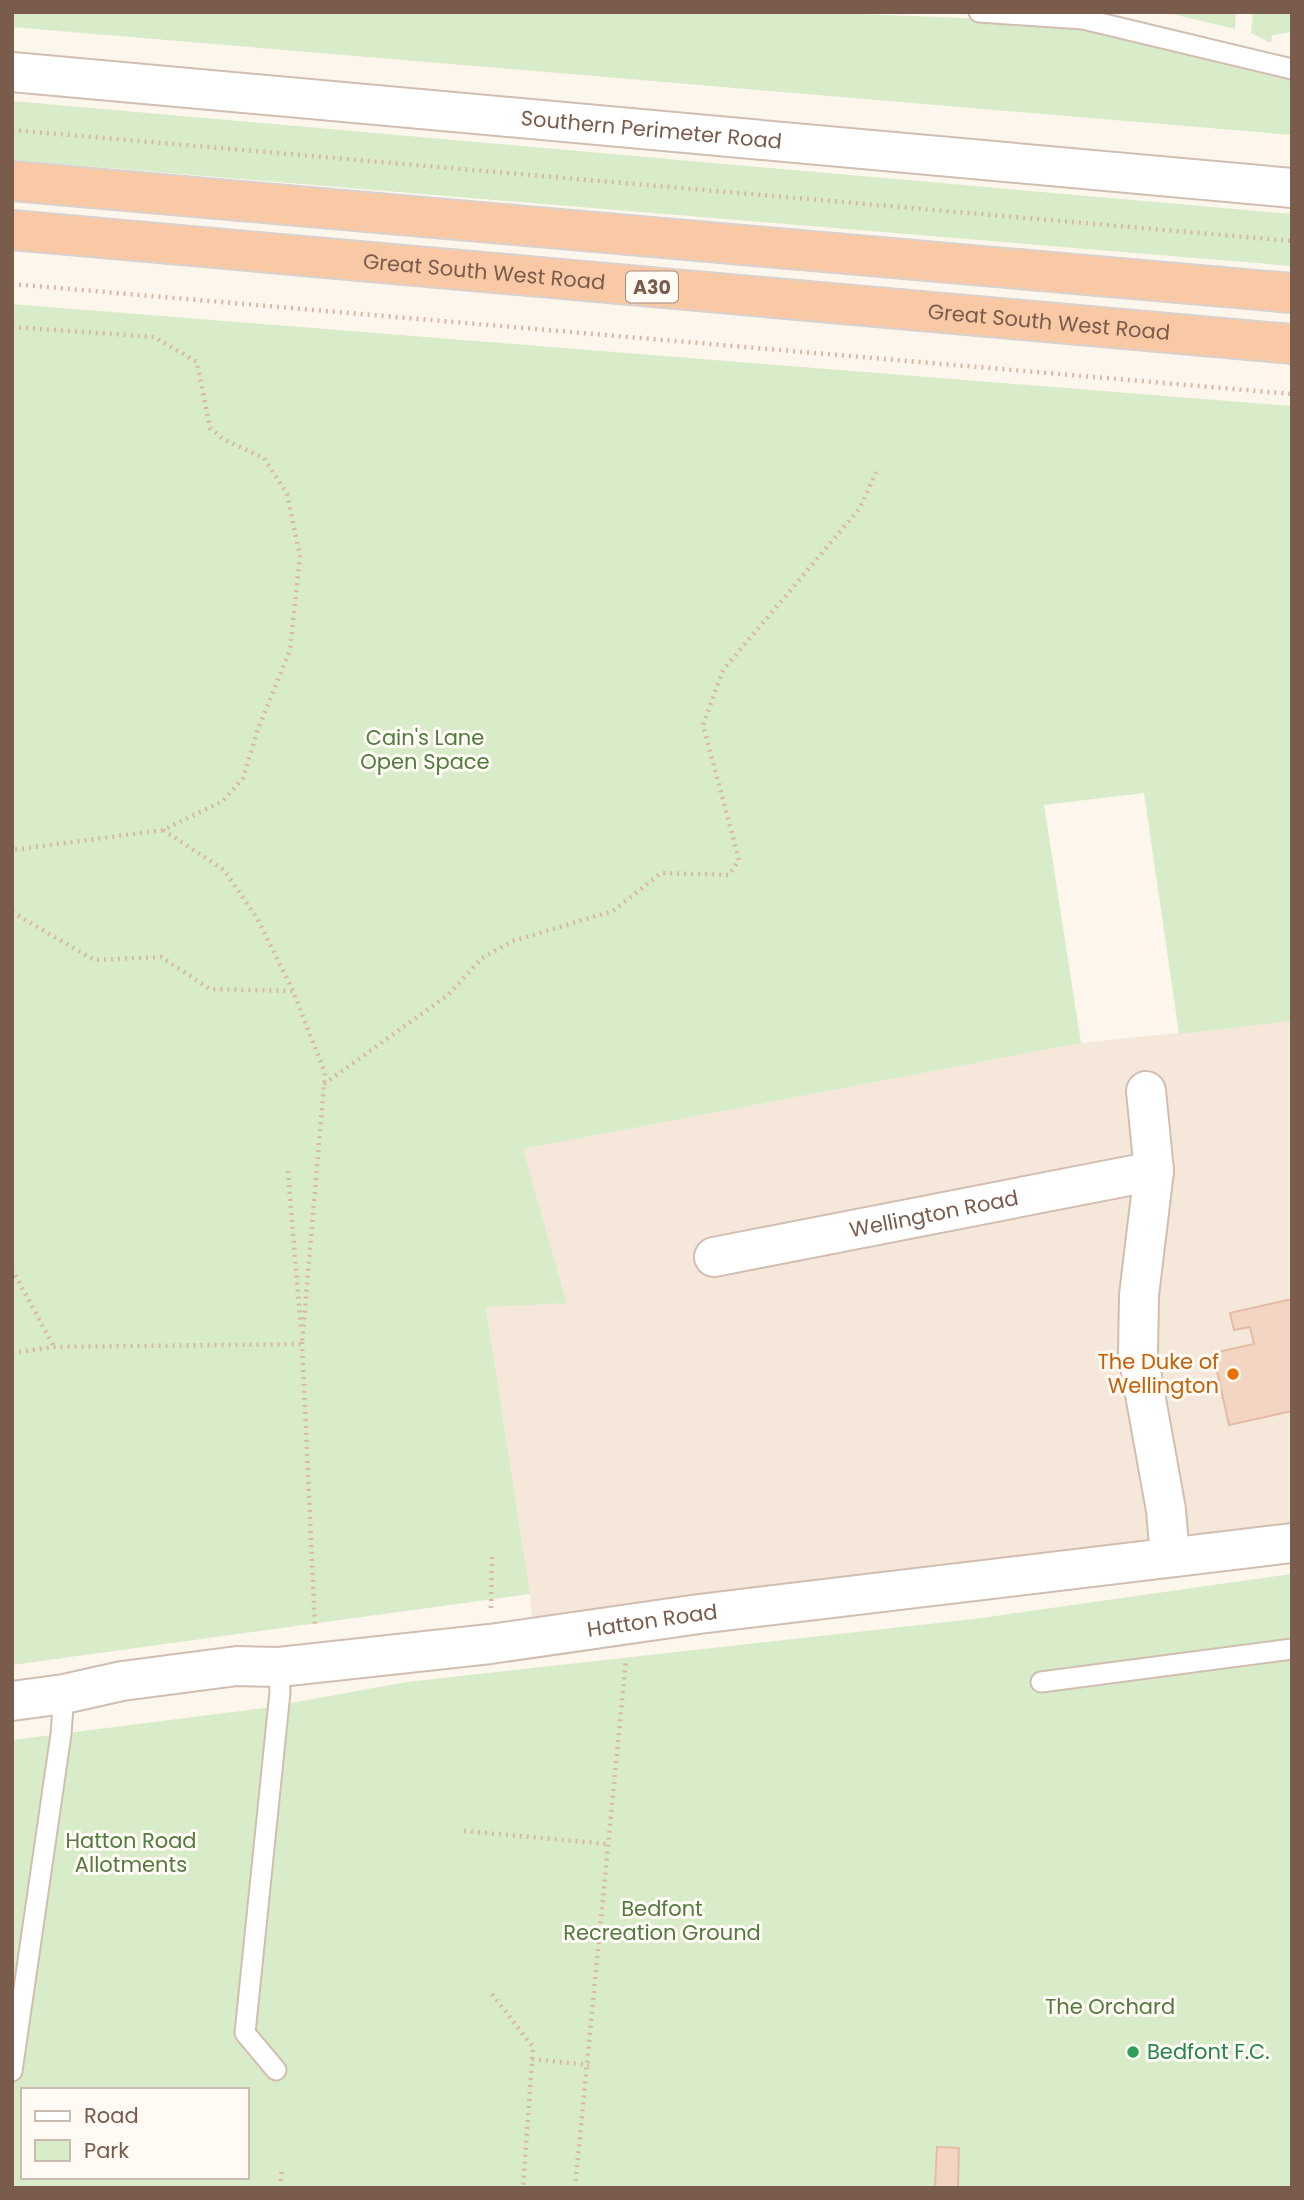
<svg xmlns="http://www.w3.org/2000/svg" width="1304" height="2200" font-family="Poppins,sans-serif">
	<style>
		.residential { fill: #f5e8da }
		.green { fill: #d8ecc9; fill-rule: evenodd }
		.building { fill: #f3d5c3; stroke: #e6bba3; stroke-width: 2 }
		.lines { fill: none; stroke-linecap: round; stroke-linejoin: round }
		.service-casing { stroke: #d1beb0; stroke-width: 23 }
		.minor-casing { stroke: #d1beb0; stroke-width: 42 }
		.tertiary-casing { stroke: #d1beb0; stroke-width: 42 }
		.trunk-casing { stroke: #dad1cd; stroke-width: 42 }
		.path { stroke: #d9b8a5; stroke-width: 4.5; stroke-dasharray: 2 5; stroke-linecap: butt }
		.service { stroke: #fff; stroke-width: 19 }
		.minor { stroke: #fff; stroke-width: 38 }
		.tertiary { stroke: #fff; stroke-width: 38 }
		.trunk { stroke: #f9c8a4; stroke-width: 38 }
		.food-dot { fill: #e8710a; stroke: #fffaf3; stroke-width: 2.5 }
		.leisure-dot { fill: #2e9e5b; stroke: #fffaf3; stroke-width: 2.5 }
		.labels { text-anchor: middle; stroke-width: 6; stroke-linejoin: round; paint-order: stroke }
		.shield { fill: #fffaf3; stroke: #a28b7f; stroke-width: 2 }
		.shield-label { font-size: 19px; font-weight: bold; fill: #7a5c4d }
		.street-label { font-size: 21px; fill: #7a5c4d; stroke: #fffaf3 }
		.park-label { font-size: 21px; fill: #537a41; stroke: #fffaf3 }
		.food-label { font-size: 21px; fill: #c56008; stroke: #fffaf3; text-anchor: end }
		.leisure-label { font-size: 21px; fill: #27864d; stroke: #fffaf3; text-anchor: start }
	</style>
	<rect width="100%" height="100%" fill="#fdf6ec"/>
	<path class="residential" d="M1292 1021V1551L533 1637 530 1594 486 1306 567 1302 523 1149 1081 1043Z"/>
	<path class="green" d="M12 12H811L1062 22 1292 74V135L12 27Z
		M1164 12H1236L1235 29Z
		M1253 12H1292V32L1272 35 1271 43 1251 33Z
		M12 101 1292 214V266L12 160Z
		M12 304 1292 406V1021L1179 1034 1144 793 1044 805 1081 1043 523 1149 567 1303 486 1307 530 1594 12 1665Z
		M1292 1574V2188H12V1740L264 1708 406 1682 974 1619ZM23 2090H247V2177H23Z"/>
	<path class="building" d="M1292 1299V1411L1229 1425 1213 1353 1254 1344 1250 1327 1234 1330 1230 1313Z
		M937 2147 959 2148 958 2188H935Z"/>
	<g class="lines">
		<g class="service-casing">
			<path id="service" d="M979 12 1083 19 1292 69
				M1041 1682 1292 1649
				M276 2070 245 2033 280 1692 279 1667
				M12 2071 61 1734 64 1694"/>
		</g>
		<g class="minor-casing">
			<g id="minor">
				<path d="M1146 1091 1154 1171 1139 1295 1138 1355 1166 1510 1170 1557"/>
				<path id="s1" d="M714 1257 1154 1171"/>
			</g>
		</g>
		<g class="tertiary-casing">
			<g id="tertiary">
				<path id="s2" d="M12 72 1292 188"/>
				<path id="s3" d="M12 1701 64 1694 122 1681 237 1666 279 1667 490 1644 699 1614 1292 1543"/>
			</g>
		</g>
		<g class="trunk-casing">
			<g id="trunk">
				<path d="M12 181 1292 293"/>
				<path id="s4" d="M12 230 1292 344"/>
			</g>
		</g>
		<path class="path" d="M12 130 1292 241
			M12 284 1292 394
			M12 327 154 337 197 362 210 428 223 439 264 458 287 494 300 556 290 650 258 729 243 778 223 801 163 830 12 850
			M12 912 94 960 161 957 210 989 293 991
			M324 1084 448 995 482 958 513 941 613 911 661 873 729 875 739 860 703 725 723 670 860 508 876 472
			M288 1171 301 1330
			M12 1269 54 1347
			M302 1342 315 1627
			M12 1353 54 1347 302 1344 325 1073 293 991 257 918 224 870 163 830
			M491 1608 492 1557
			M464 1831 608 1844
			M492 1994 533 2047 523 2188
			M532 2059 589 2065
			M280 2188 282 2168
			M575 2188 626 1660"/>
		<use href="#service" class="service"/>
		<use href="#minor" class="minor"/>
		<use href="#tertiary" class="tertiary"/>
		<use href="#trunk" class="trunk"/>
	</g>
	<circle class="food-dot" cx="1233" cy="1374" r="7"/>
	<circle class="leisure-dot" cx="1133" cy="2052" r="7"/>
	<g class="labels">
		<rect class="shield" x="626" y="271.5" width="52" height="31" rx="5"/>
		<g class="shield-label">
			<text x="652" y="294">A30</text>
		</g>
		<g class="street-label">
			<text dy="7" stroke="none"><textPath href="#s2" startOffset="642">Southern Perimeter Road</textPath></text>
			<text dy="7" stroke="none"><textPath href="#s4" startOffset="474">Great South West Road</textPath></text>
			<text dy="7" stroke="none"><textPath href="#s4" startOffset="1041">Great South West Road</textPath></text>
			<text dy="7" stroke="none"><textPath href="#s1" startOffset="224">Wellington Road</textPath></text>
			<text dy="7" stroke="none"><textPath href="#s3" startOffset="646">Hatton Road</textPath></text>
		</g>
		<g class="park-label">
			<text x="425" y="745">Cain's Lane<tspan x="425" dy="24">Open Space</tspan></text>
			<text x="131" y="1848">Hatton Road<tspan x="131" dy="24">Allotments</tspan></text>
			<text x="662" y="1916">Bedfont<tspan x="662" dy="24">Recreation Ground</tspan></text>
			<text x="1110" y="2014">The Orchard</text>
		</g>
		<g class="food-label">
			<text x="1219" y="1369">The Duke of<tspan x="1219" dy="24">Wellington</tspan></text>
		</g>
		<g class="leisure-label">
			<text x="1147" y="2059">Bedfont F.C.</text>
		</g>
	</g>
	<rect width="1304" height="2200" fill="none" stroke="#7a5c4d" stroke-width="28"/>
	<rect x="21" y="2088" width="228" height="91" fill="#fffaf3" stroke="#cabbb1" stroke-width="2"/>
	<rect x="35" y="2111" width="35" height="10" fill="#ffffff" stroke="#cabbb1" stroke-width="2"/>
	<text x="84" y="2123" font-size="21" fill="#7a5c4d">Road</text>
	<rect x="35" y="2140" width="35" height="21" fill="#d8ecc9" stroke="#cabbb1" stroke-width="2"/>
	<text x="84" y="2158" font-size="21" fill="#7a5c4d">Park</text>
</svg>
